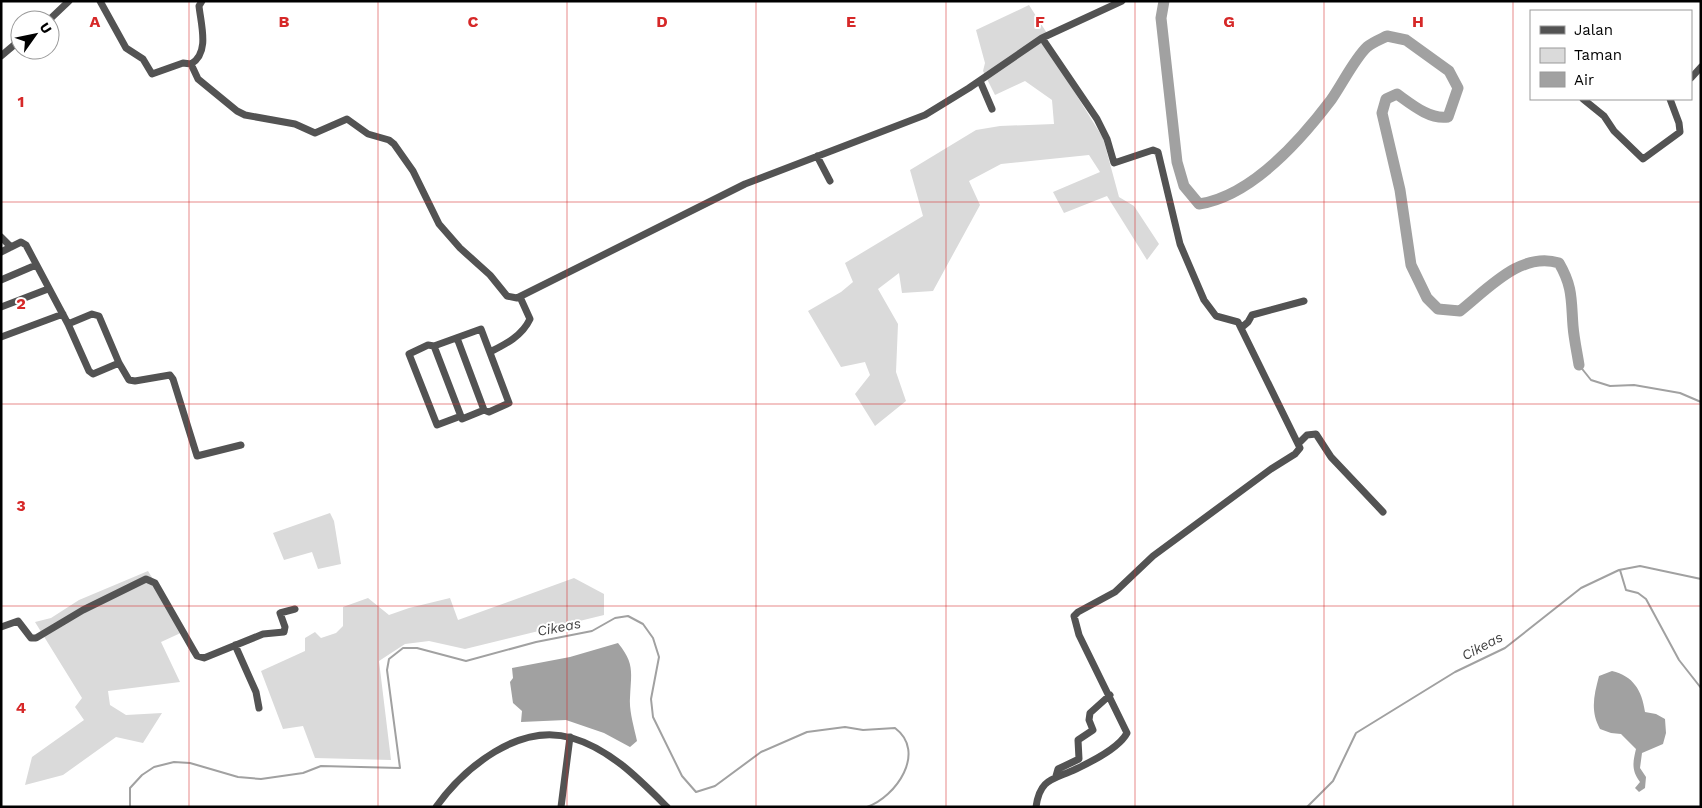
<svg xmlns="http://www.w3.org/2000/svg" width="1702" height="808" font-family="'Work Sans',sans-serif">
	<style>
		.green { fill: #dadada }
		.water { fill: #a1a1a1 }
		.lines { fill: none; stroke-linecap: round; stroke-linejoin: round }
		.stream { stroke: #a1a1a1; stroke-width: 2 }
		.river { stroke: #a1a1a1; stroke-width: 11 }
		.minor { stroke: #535353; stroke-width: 7 }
		.grid { fill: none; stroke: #d62828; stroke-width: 1; stroke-opacity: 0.55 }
		.labels { text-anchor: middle; stroke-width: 4; stroke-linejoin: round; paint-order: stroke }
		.water-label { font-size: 14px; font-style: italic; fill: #424242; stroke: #fff }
		.grid-label { font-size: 16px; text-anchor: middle; font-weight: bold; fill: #d62828; stroke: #fff; stroke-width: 4; stroke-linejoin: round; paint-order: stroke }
	</style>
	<rect width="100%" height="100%" fill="#fff"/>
	<path class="green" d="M1029 5 1050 38 1043 41 1103 138 1119 197 1134 206 1159 244 1147 260 1107 196 1064 213 1053 192 1100 172 1089 155 1001 164 969 181 980 205 933 291 902 293 899 273 878 289 898 324 896 372 906 401 875 426 855 394 870 375 865 362 841 367 808 311 841 292 853 282 845 263 923 216 910 170 976 130 1000 126 1054 124 1052 100 1025 81 995 95 983 71 985 63 976 30Z
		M330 513 334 521 341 564 318 569 312 552 284 560 273 533Z
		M148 571 185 631 161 642 180 682 108 691 110 705 126 715 162 713 143 743 116 737 63 775 25 785 32 757 84 720 75 707 82 698 35 622 51 618 79 600Z
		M574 578 604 594V615L465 649 429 641 405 644 379 661 391 760 315 758 303 726 283 729 261 671 305 651V638L315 632 321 638 336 633 343 626V607L368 598 389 615 409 608 450 598 458 620Z"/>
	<path class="water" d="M618 643C635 664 631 672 630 698 629 711 634 727 637 741L630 747 604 733 566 720 521 722 522 711 513 703 510 682 513 678 512 668 570 657Z
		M1612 671C1633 676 1642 690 1645 712L1656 714 1665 719 1666 733 1663 744 1642 753 1640 768 1646 777 1645 788 1639 792 1635 788 1640 782C1631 770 1633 762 1636 749L1621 734 1611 733 1600 729C1590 711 1594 695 1599 676Z"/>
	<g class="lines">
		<path class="stream" d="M1579 365 1591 380 1610 386 1634 385 1680 393 1701 402
			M1620 570 1626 590 1638 593 1646 599 1679 660 1701 688
			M130 807V788L142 775 154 767 174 762 190 763 238 777 261 779 303 773 321 766 400 768 387 670 389 659 403 648H417L466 661 536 642 592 631 615 618 628 616 643 624 653 638 659 657 651 699 653 717 682 776 696 792 715 786 761 752 807 732 845 727 863 730 895 728C927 752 896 797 867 807
			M1307 807 1333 781 1356 733 1455 672 1505 648 1581 588 1619 570 1640 566 1701 579"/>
		<path class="river" d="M1164 1 1161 18 1177 162 1184 186 1199 204C1251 196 1300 141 1331 100 1341 86 1355 58 1367 47 1373 42 1381 39 1387 36L1406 40 1449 71 1458 88 1448 117C1430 120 1411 104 1397 94L1386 99 1382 113 1400 190 1411 265 1427 298 1438 309 1460 311C1488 289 1521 251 1559 263 1573 287 1571 300 1573 326 1574 339 1577 352 1579 365"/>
		<path class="minor" d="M100 1 126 48 143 59 152 74 183 63 191 64 198 79 237 111 245 115 295 124 315 133 347 119 368 134 389 140 394 144 413 171 439 224 460 248 490 275 507 296 517 298 745 184 925 115 969 88 1042 38 1122 1
			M49 20 69 1
			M1 56 20 40
			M191 64C210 53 201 25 199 6L202 1
			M1691 78 1701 67
			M980 81 992 109
			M1583 99 1604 116 1614 131 1643 159 1680 132 1679 123 1670 99
			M817 156 830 181
			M1 237 11 247
			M1 252 21 242 26 245 68 324 89 371 93 374 119 363
			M1 280 36 265
			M1 307 48 289
			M68 324 92 314 99 316 119 363 129 380 135 381 170 375 173 379 197 456 241 445
			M1241 328 1248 322 1252 315 1304 301
			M1 337 63 314
			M457 338 484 410
			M434 346 462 419 484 410 489 412 509 403 481 329 434 346 428 345 409 354 437 425 461 416
			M490 352C506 344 522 336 530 319L520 297
			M1299 443 1307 435 1316 434 1331 457 1383 512
			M1 627 18 621 31 638H36L83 610 146 579 155 583 194 651 197 656 204 658 263 634 284 632 285 627 280 613 295 609
			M235 645 256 692 259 708
			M1056 776 1058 769 1079 759 1078 740 1093 730 1089 720 1090 713 1110 695
			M436 807C464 768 519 722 572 738 610 749 639 779 667 807
			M561 807 570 737
			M1036 807C1040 778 1053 780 1076 769 1091 762 1119 748 1127 733L1079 635 1074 616 1078 612 1115 592 1153 556 1271 469 1295 454 1300 448 1238 322 1216 316 1204 300 1180 244 1158 152 1153 150 1114 163 1107 139 1097 119 1042 38"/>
	</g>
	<path class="grid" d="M189 1V807M378 1V807M567 1V807M756 1V807M946 1V807M1135 1V807M1324 1V807M1513 1V807M1 202H1701M1 404H1701M1 606H1701"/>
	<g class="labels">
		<g class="water-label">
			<text transform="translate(559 627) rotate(-11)" y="5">Cikeas</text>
			<text transform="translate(1482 646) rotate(-28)" y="5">Cikeas</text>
		</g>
	</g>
	<g class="grid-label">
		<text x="95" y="27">A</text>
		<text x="284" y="27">B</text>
		<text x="473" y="27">C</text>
		<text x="662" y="27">D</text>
		<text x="851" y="27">E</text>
		<text x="1040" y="27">F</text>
		<text x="1229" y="27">G</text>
		<text x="1418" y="27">H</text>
		<text x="21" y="107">1</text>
		<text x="21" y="309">2</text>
		<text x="21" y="511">3</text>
		<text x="21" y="713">4</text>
	</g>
	<rect width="1702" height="808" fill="none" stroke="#000000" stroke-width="5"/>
	<rect x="1530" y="10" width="162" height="90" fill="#ffffff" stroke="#999999"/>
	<rect x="1540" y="26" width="25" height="8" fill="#535353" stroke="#999999"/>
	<text x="1574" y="35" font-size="15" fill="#000000">Jalan</text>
	<rect x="1540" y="48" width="25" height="15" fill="#dadada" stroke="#999999"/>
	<text x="1574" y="60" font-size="15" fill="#000000">Taman</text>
	<rect x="1540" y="72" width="25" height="15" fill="#a1a1a1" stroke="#999999"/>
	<text x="1574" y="85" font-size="15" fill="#000000">Air</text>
	<g transform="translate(35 35) rotate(57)"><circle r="24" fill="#ffffff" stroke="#999999"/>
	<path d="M0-4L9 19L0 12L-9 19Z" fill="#000000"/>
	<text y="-8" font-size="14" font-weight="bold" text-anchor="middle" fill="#000000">U</text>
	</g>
</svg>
